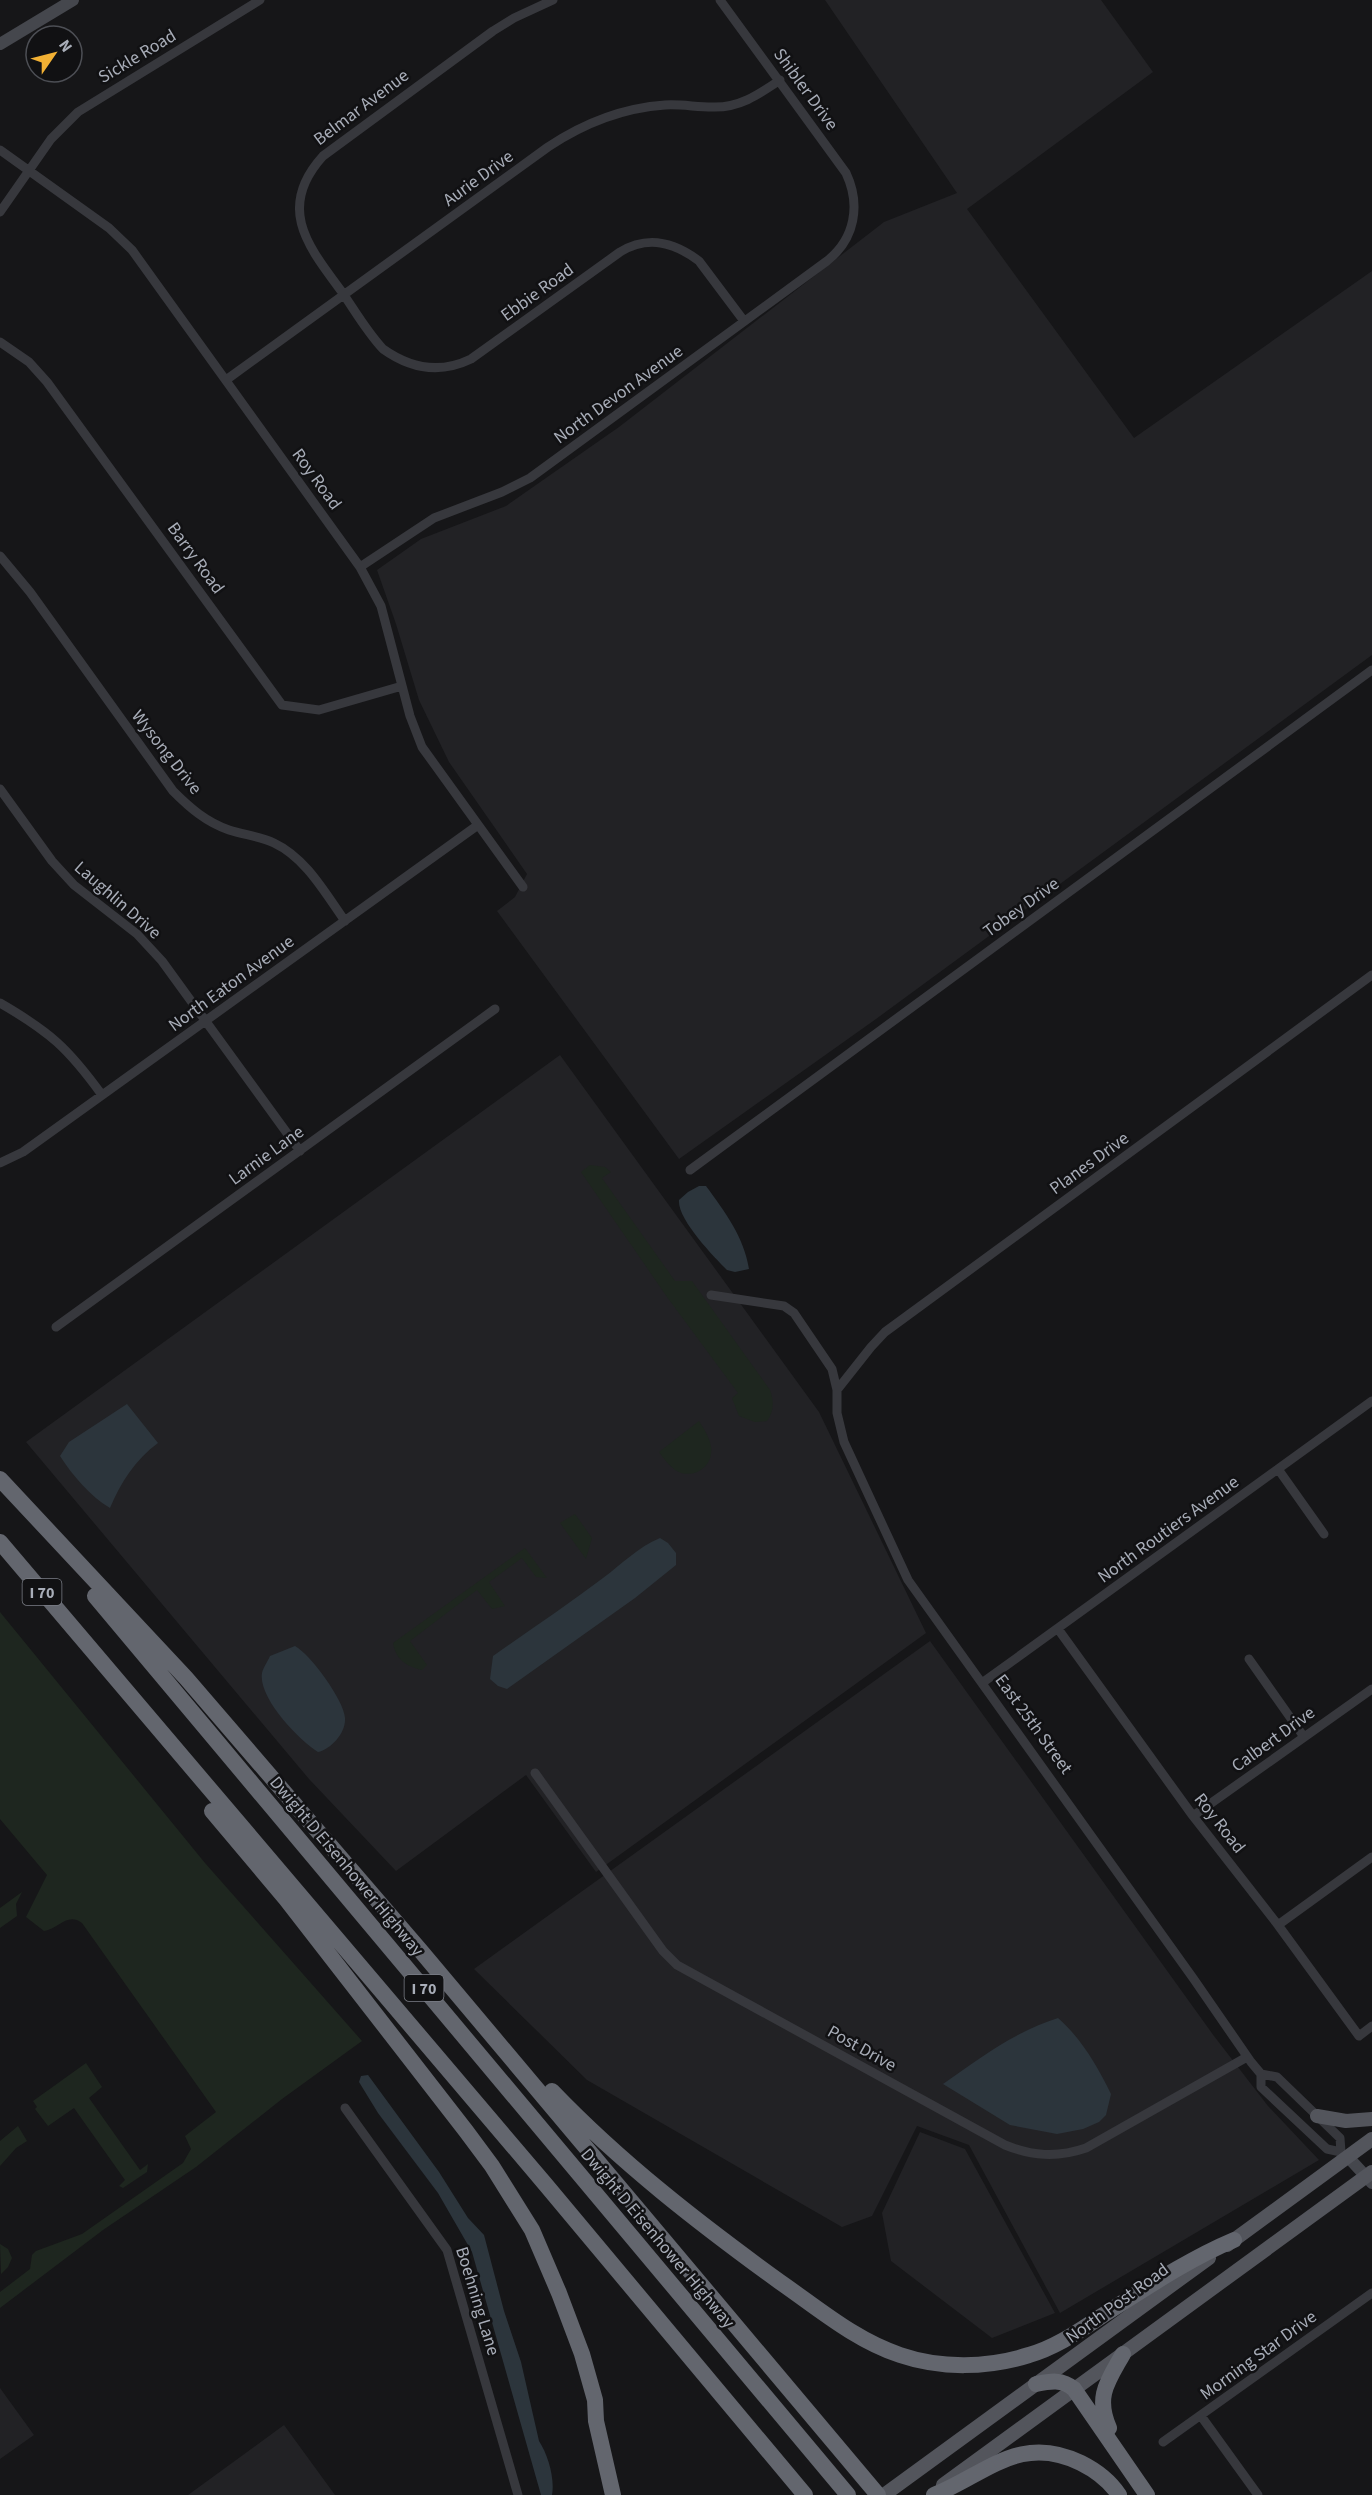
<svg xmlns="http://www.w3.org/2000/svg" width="1372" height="2495" font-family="'Source Sans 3',sans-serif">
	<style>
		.built { fill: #222225 }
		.green { fill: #1e261f }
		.water { fill: #2c353c }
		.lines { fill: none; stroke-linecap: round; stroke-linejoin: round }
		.street { stroke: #37383d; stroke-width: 9 }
		.secondary { stroke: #45474d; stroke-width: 12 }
		.primary { stroke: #53555c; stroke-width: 14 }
		.highway { stroke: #63666e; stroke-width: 16 }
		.labels { text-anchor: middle; stroke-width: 5; stroke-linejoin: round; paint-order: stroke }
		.shield { fill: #111113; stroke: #7b7e86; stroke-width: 1.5 }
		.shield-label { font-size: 16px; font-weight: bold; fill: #a8adb8 }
		.street-label { font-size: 18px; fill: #a8adb8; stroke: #111113 }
	</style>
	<rect width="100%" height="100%" fill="#161618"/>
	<path class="built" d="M825 0H1101L1153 72 967 209 1134 438 1372 271V655L876 1019 679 1159 497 911 515 897 527 874 449 762 419 700 396 624 377 570 421 539 506 506 619 427 884 222 957 193Z
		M560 1055 819 1412 926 1633 596 1872 526 1775 396 1871 309 1779 26 1442Z
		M930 1641 1214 2036 1268 2106 1319 2160 1060 2313 969 2145 917 2126 872 2216 842 2227 587 2080 474 1969Z
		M920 2132 965 2149 1055 2313 992 2338 891 2261 882 2213Z
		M0 2388 34 2435 0 2459Z
		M284 2425 335 2495H188Z"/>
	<path class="green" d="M590 1165 605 1167 611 1172 602 1178 675 1281H692L770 1390C774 1401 774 1412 767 1421L755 1422 739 1416 732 1398 738 1393 667 1297 581 1172Z
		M699 1421C704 1429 710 1438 711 1447 714 1467 692 1481 675 1470 669 1465 663 1458 659 1452Z
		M575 1514 592 1538 586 1559 560 1523Z
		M525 1548 547 1578 536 1577 522 1558 489 1582 505 1606 492 1609 477 1590 410 1641 427 1665 422 1670C406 1666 396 1660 393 1643Z
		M0 1612 205 1863 362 2041 282 2099 196 2167 103 2230 0 2308V2292L30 2269 32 2255 36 2251 82 2234 183 2163 191 2149 185 2136 216 2112 82 1923C67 1912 59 1929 44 1931L26 1917 47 1875 0 1819Z
		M22 1892 16 1904 17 1916 0 1928V1908Z
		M86 2063 102 2087 89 2098 140 2170 148 2164 147 2172 123 2188 119 2186 125 2180 74 2108 48 2126 35 2109 37 2107 33 2101Z
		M18 2126 27 2141 16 2148 0 2166V2141Z
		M0 2244 8 2249 12 2258 8 2267 1 2274Z"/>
	<path class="water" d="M699 1186H706C725 1212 744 1237 749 1269L735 1272 727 1270C714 1257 677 1219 679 1200L688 1192Z
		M127 1404 158 1443C135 1460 121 1482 110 1508 90 1496 73 1476 60 1456L69 1442Z
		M660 1538 668 1543 676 1553V1565L635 1598 507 1689 498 1686 490 1679 493 1656C530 1630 567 1605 603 1578 622 1564 638 1547 660 1538Z
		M295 1646C310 1654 344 1700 345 1718 346 1733 331 1749 318 1752 299 1740 258 1698 262 1673 263 1668 268 1661 270 1656Z
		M1058 2018C1081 2038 1098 2067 1111 2094L1106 2115 1099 2122 1083 2129 1057 2134 1010 2125 943 2084C980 2058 1014 2032 1058 2018Z
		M368 2075 439 2172 468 2218 484 2235 504 2311 521 2362 539 2441C548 2455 555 2478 552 2495H541L472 2252 438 2193 378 2113 359 2082 361 2076Z"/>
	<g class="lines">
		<path class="street" d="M553 0 514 18 493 31 323 156C276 208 308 246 342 292 355 311 367 332 383 349 411 369 440 374 471 359L620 252C648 235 674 242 699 261L744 321
			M0 150 109 228 132 250 360 567 381 606 410 716 422 747 523 887
			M0 212 51 139 78 112 260 0
			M0 342 29 362 47 382 282 705 319 710 402 686
			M226 380 548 147C584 123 622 108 665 105 681 104 696 107 712 107 739 108 758 95 780 80
			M0 556 30 592 173 791C190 808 206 822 229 830 244 835 259 836 274 843 306 858 325 893 345 921
			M360 567 434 518 502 492 530 478 827 261C855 239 861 205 846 173L720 0
			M0 789 52 861 74 885 137 934 162 961 300 1151
			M0 1003C50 1032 68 1048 102 1095
			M0 1163 23 1152 478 825
			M690 1170 1372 670
			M711 1295 784 1306 794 1313 832 1369 837 1390V1413L844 1442 908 1580 1193 1978 1251 2062 1261 2074 1277 2077 1340 2138 1341 2152
			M56 1327 495 1009
			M837 1390 871 1347 885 1332 1372 975
			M1278 1469 1324 1534
			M1058 1629 1193 1816 1278 1925 1359 2036 1372 2026
			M1249 1659 1304 1737
			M982 1683 1372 1401
			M535 1773 663 1951 677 1965 1005 2145C1032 2156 1057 2158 1086 2148L1247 2057
			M1193 1816 1372 1689
			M1278 1925 1372 1857
			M1261 2074V2087L1327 2149 1341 2152 1346 2155
			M345 2108 447 2250 518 2495
			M1201 2416 1258 2495
			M1163 2442 1372 2293"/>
		<path class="secondary" d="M0 44 73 0
			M1348 2157 1372 2183"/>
		<path class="primary" d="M1317 2116 1346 2121 1372 2119
			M1227 2245 1372 2139
			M943 2485 1372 2172
			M884 2495 1209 2258"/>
		<path class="highway" d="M0 1479 186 1678 420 1950 878 2495
			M0 1542 546 2185 805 2495
			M95 1596 848 2495
			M212 1811 286 1899 466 2131 492 2166 532 2230 559 2293 582 2354 595 2400 596 2421 613 2495
			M552 2091C621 2163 700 2224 780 2282 819 2309 855 2340 900 2355 941 2369 988 2368 1029 2355 1058 2347 1083 2328 1108 2312 1149 2286 1189 2259 1234 2240
			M1036 2384C1051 2381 1062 2379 1074 2389L1147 2495
			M1109 2428C1095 2396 1108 2381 1123 2354
			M934 2495C986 2474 1020 2433 1081 2463 1097 2471 1109 2480 1119 2495"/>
	</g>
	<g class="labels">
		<g class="shield">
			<rect x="22.5" y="1579" width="39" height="26" rx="4.5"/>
			<rect x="404.5" y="1975" width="39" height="26" rx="4.5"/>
		</g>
		<g class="shield-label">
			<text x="42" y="1598">I 70</text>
			<text x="424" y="1994">I 70</text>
		</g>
		<g class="street-label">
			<text transform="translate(137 56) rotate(-31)" y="6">Sickle Road</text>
			<text transform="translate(806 89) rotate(54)" y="6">Shibler Drive</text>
			<text transform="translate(361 107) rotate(-37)" y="6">Belmar Avenue</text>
			<text transform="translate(478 178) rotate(-36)" y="6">Aurie Drive</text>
			<text transform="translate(537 292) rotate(-36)" y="6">Ebbie Road</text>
			<text transform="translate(618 394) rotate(-36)" y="6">North Devon Avenue</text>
			<text transform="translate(317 479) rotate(54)" y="6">Roy Road</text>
			<text transform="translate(196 558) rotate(54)" y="6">Barry Road</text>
			<text transform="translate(167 752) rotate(52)" y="6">Wysong Drive</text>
			<text transform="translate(118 900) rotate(41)" y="6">Laughlin Drive</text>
			<text transform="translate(1021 907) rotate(-36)" y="6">Tobey Drive</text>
			<text transform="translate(231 983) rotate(-36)" y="6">North Eaton Avenue</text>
			<text transform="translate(266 1155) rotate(-36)" y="6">Larnie Lane</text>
			<text transform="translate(1089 1163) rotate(-36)" y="6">Planes Drive</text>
			<text transform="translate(1168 1529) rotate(-36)" y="6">North Routiers Avenue</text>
			<text transform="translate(1034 1724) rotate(54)" y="6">East 25th Street</text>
			<text transform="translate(1273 1739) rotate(-36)" y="6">Calbert Drive</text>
			<text transform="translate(1220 1823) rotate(52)" y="6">Roy Road</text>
			<text transform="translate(347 1866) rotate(50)" y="6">Dwight D Eisenhower Highway</text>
			<text transform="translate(862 2048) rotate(29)" y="6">Post Drive</text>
			<text transform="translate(658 2238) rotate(50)" y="6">Dwight D Eisenhower Highway</text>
			<text transform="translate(478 2301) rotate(73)" y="6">Boehning Lane</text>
			<text transform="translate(1117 2303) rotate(-36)" y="6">North Post Road</text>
			<text transform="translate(1258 2355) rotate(-36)" y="6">Morning Star Drive</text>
		</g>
	</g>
	<g transform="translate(54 54) rotate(55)"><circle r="28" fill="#111113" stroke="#4d4f55" stroke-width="1.5"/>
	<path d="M0-4.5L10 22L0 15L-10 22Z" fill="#f2b134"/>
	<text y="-9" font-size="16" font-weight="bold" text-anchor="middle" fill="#a8adb8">N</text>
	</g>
</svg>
